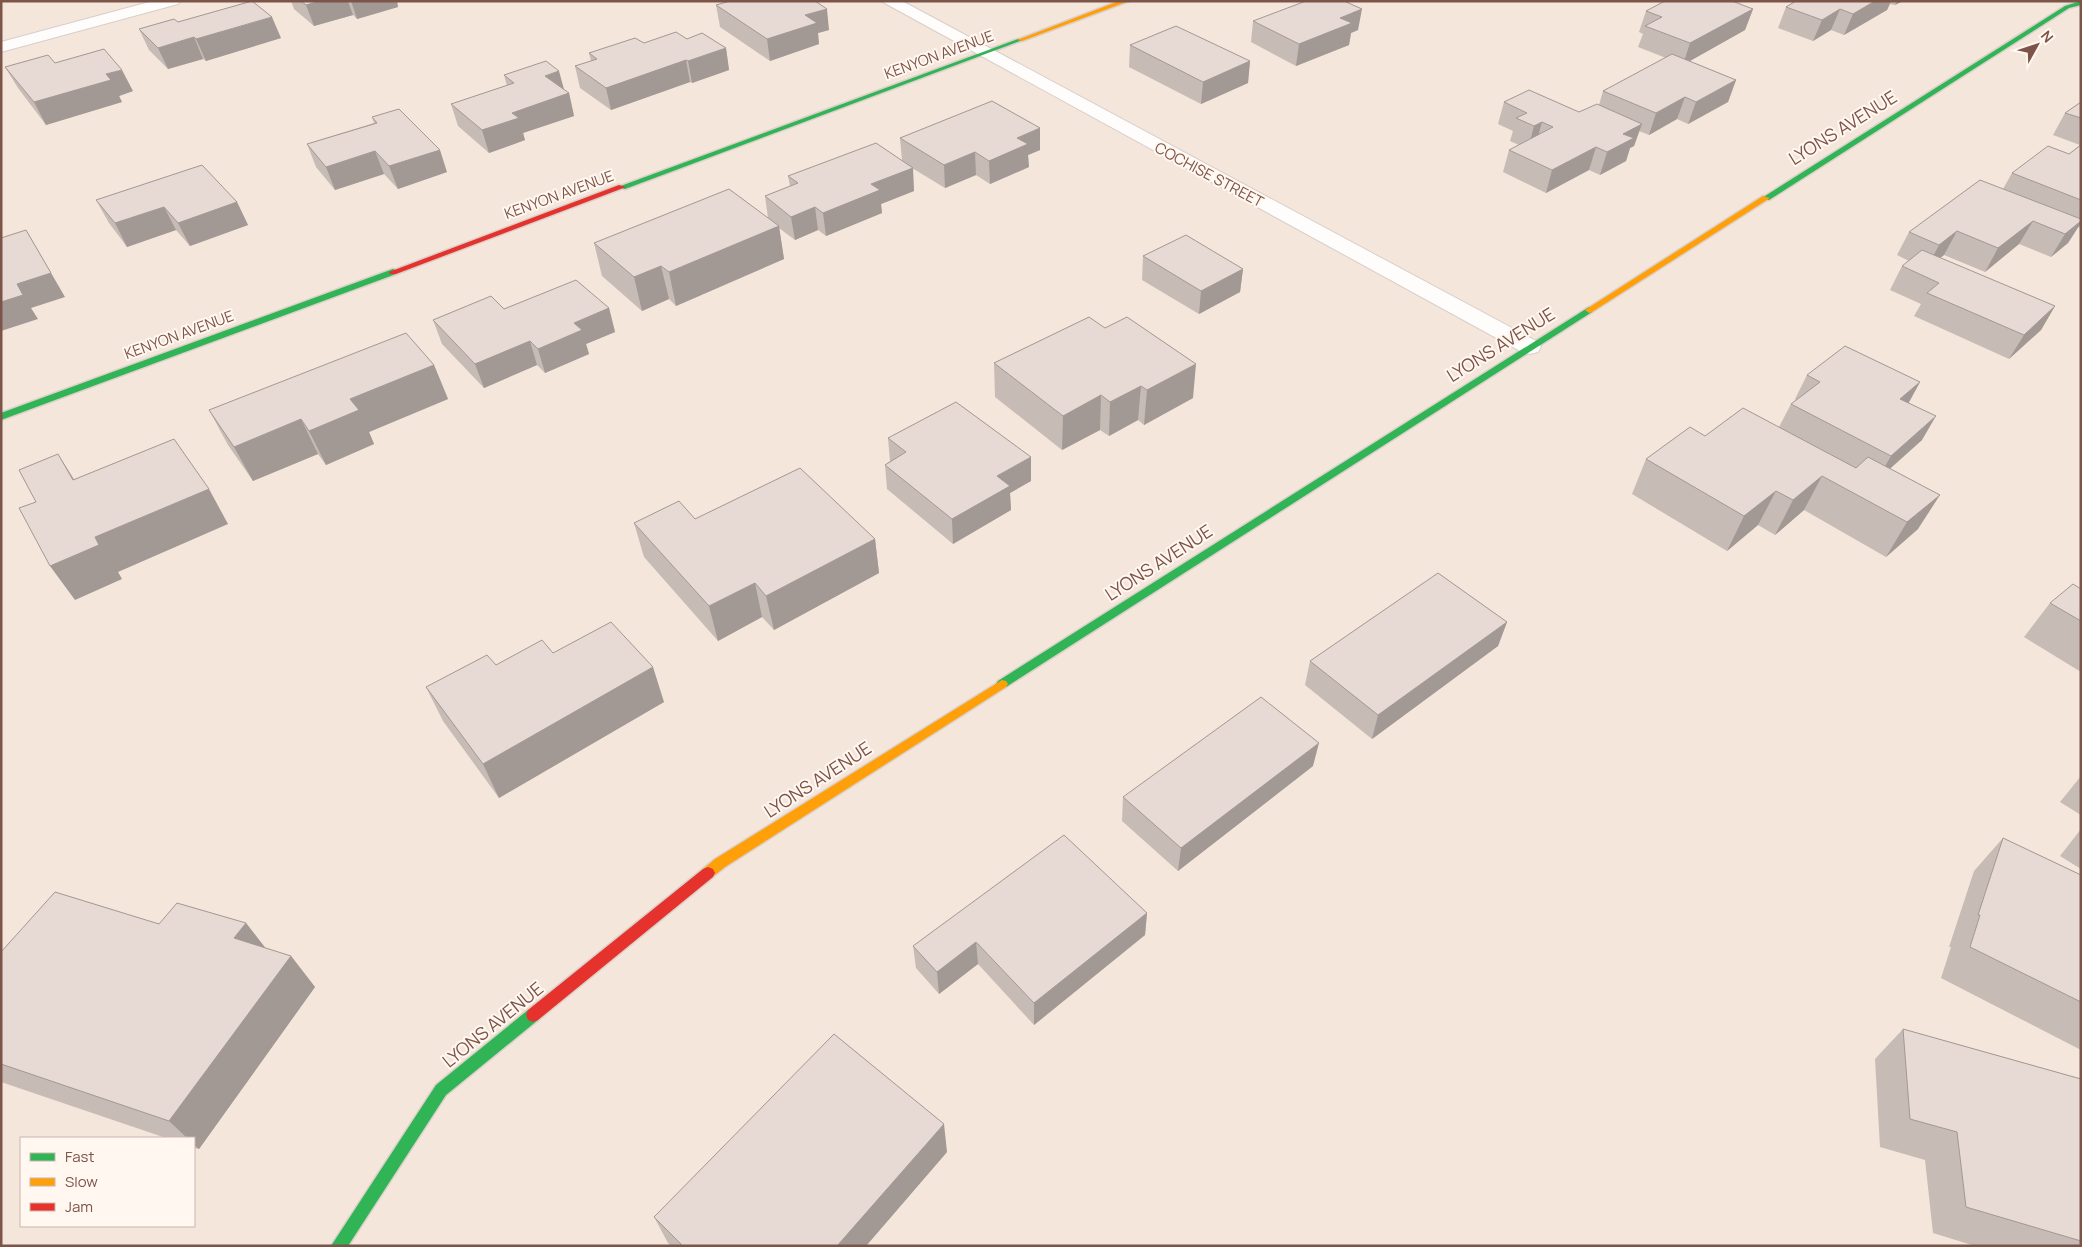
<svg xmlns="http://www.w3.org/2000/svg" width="2082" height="1247" font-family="Manrope,sans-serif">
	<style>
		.residential { fill: #f4e6db; fill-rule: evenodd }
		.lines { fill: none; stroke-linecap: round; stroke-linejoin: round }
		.street-casing { stroke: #d8ceca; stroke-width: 2 }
		.fast-casing { stroke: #dbd0ca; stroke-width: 3 }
		.slow-casing { stroke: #dbd0ca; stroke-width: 3 }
		.jam-casing { stroke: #dbd0ca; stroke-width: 3 }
		.street { fill: #fefdfc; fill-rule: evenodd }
		.fast { fill: #30b455; fill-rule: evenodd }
		.slow { fill: #ff9f0a; fill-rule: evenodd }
		.jam { fill: #e5322d; fill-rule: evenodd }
		.wall { fill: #c7bbb6 }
		.shaded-wall { fill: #a29894 }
		.building { fill: #e7d9d4; stroke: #a29894 }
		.labels { text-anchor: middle; stroke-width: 4; stroke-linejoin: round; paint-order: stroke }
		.far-street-label { font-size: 15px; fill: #7d5448; stroke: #fff7f0 }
		.street-label { font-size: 18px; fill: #7d5448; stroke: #fff7f0 }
	</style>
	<rect width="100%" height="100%" fill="#faf3ed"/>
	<path class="residential" d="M1 1H2081V1246H1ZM21 1138H194V1226H21Z"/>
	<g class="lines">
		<g class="street-casing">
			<path id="street" d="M153 1H180L178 4 1 52V42Z
				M881 1H902L1538 342 1541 347 1538 352 1530 354 1522 352Z"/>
		</g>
		<g class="fast-casing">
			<path id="fast" d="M2081 1V5L2069 8 1769 200 1762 198 2065 6Z
				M1018 39 1023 40 625 189 618 187Z
				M393 269 396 270V274L1 420V413Z
				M1589 307 1593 310 1592 312 1006 687H998L996 684 998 681Z
				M533 1008 538 1010 540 1015 538 1020 446 1095 348 1246H331L436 1085 528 1010Z"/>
		</g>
		<g class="slow-casing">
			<path id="slow" d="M1119 1H1129L1022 41 1017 40Z
				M1763 196 1770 198 1592 312 1589 313 1585 310Z
				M1002 680 1006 681 1008 684 1006 687 725 867C718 872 712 880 703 877L701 873 703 869 715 859Z"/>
		</g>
		<g class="jam-casing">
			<path id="jam" d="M619 185 626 187 396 274H390L389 272Z
				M708 867 713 869 715 873 713 877 538 1020 533 1022 528 1020 526 1015 528 1010 703 869Z"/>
		</g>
		<use href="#street" class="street"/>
		<use href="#fast" class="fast"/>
		<use href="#slow" class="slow"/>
		<use href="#jam" class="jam"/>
	</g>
	<path class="wall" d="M291 1H397L398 7 357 19 353 15 314 26 294 9Z
		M1793 1H1903L1895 5 1890 4 1887 10 1844 35 1831 30 1813 41 1778 28 1786 7 1793 3H1792Z
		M716 5 829 30 818 33 819 44 770 61 720 27Z
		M1753 9 1745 30 1689 61 1736 80 1728 102 1688 124 1677 119 1649 135 1639 131 1634 146 1630 148 1626 161 1600 175 1589 170 1546 193 1503 172 1509 150 1519 145 1510 141 1513 131 1498 124 1504 102 1579 112 1599 105 1603 91 1666 58 1638 47 1643 34 1639 32 1646 11Z
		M1253 21 1358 30 1351 33 1349 45 1296 66 1251 42Z
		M178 22 281 38 206 61 203 59 168 69 149 50 139 29Z
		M687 39 726 48 729 70 692 83 690 82 611 110 580 88 575 66 591 61 589 53 644 43Z
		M1130 45 1250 61 1248 83 1201 104 1129 67Z
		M55 63 133 91 119 96 122 102 46 125 18 88 5 67Z
		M504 75 564 90 569 93 574 116 523 133 525 140 489 153 458 126 451 104 507 86Z
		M2081 102V228L2078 227 2068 243 2051 257 2019 244 1985 272 1944 255 1940 258 2055 306 2041 330 2009 359 1914 316 1921 304 1890 290 1902 266 1909 261 1897 255 1909 232 2003 189 2012 173 2069 154 2080 145 2053 135 2065 113Z
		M372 117 447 172 398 189 384 174 335 190 316 167 307 144 374 123Z
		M900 138 1040 150 1028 155 1029 167 990 184 976 175 945 188 912 168 914 191 881 204 882 213 826 236 818 230 795 240 779 228 784 259 676 306 669 299 642 311 602 276 594 243 768 218 765 196 790 186 788 176 902 160Z
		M96 200 237 202 248 225 190 246 176 230 127 247 109 223Z
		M1143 256 1243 269 1240 292 1199 314 1142 280Z
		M609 308 615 332 586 344 589 354 545 373 537 365 484 388 442 344 433 320 504 309Z
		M1089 317 1193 398 1144 425 1138 420 1109 436 1100 430 1062 450 995 397 994 363Z
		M434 365 448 399 369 432 374 444 326 465 318 454 253 481 228 445 209 410Z
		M1807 375 1920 382 1908 403 1922 440 1890 469 1918 529 1886 557 1804 510 1775 535 1758 525 1727 551 1632 494 1646 459 1705 436 1779 427 1791 404 1796 400 1795 399Z
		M888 438 1031 481 1010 493 1011 510 953 544 887 489 885 465 890 461Z
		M695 519 875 539 879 573 774 630 762 617 718 641 644 557 634 523Z
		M2081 589V672L2024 637 2050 603Z
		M1507 622 1498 646 1372 739 1305 685 1310 661Z
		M553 653 664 702 499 798 443 721 426 687 496 665Z
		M1313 766 1178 871 1122 821 1123 797Z
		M2081 776V815L2060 802Z
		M2081 829V869L2060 856Z
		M2003 838 2081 875V1050L1941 978 1951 947H1949L1974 871Z
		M1147 913 1145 935 1034 1025 978 964 939 994 916 968 913 946Z
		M246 923 265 948 291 956 315 987 199 1149 194 1148V1138H166L1 1082V952L159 924Z
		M1903 1029 2081 1079V1246H1975L1933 1233 1925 1160 1880 1147 1875 1059Z
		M947 1152 866 1246H671L668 1243 654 1217Z"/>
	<path class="shaded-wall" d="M320 1H348L353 15 314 26 306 5Z
		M351 1H397L398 7 357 19Z
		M1875 1H1891L1887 10 1844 35 1853 14Z
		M1897 1H1903L1895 5Z
		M827 9 829 30 818 33 819 44 770 61 767 39 805 15Z
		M1362 9 1358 30 1351 33 1349 45 1296 66 1299 44 1340 18Z
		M1753 9 1745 30 1683 65 1690 43Z
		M1840 9 1831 30 1813 41 1822 20Z
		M272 17 281 38 206 61 196 39Z
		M194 37 203 59 168 69 158 48Z
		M726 48 729 70 692 83 688 61Z
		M686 60 690 82 611 110 606 88Z
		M1250 61 1248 83 1201 104 1203 82Z
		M122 70 133 91 119 96 122 102 46 125 34 102 106 74Z
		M559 71 565 93 545 76Z
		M1736 80 1728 102 1688 124 1696 102Z
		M569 93 574 116 523 133 525 140 489 153 482 130 512 113Z
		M1685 97 1677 119 1649 135 1656 113Z
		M1542 122 1536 144 1528 149 1534 126Z
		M1642 124 1634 146 1630 148 1626 161 1600 175 1607 152 1623 134Z
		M1040 128V150L1028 155 1029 167 990 184 989 161 1017 138Z
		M1596 147 1589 170 1546 193 1552 170Z
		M440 150 447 172 398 189 389 166Z
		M375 151 384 174 335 190 326 167Z
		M975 152 976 175 945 188 944 165Z
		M913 168 914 191 881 204 882 213 826 236 823 213 871 184Z
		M237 202 248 225 190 246 178 223Z
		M164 207 176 230 127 247 115 223Z
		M815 207 818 230 795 240 791 217Z
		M2033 221 2019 244 1985 272 1998 248Z
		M2081 221V223L2068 243 2051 257 2065 234Z
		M779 226 784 259 676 306 669 272Z
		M26 230 65 297 31 308 38 319 1 331V302L17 284Z
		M1957 231 1944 255 1927 268 1939 245Z
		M661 266 669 299 642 311 634 277Z
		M1243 269 1240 292 1199 314 1201 291Z
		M2055 306 2041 330 2009 359 2024 335Z
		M609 308 615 332 586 344 589 354 545 373 538 349 574 323Z
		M530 341 537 365 484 388 475 364Z
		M1196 364 1193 398 1144 425 1147 390Z
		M434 365 448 399 369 432 374 444 326 465 309 431 350 399Z
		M1920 382 1907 406 1900 399Z
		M1141 386 1138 420 1109 436 1110 402Z
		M1101 395 1100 430 1062 450 1063 416Z
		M1936 416 1922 440 1877 480 1891 456Z
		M301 419 318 454 253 481 234 447Z
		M58 454 80 489 73 480Z
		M1031 457V481L1010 493 1011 510 953 544 952 519 997 476Z
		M1822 476 1804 510 1775 535 1793 500Z
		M209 489 228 524 118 572 122 579 75 600 50 566 95 537Z
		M1776 491 1758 525 1727 551 1744 516Z
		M1940 495 1918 529 1886 557 1907 522Z
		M875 539 879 573 774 630 766 596Z
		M755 583 762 617 718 641 709 606Z
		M1507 622 1498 646 1372 739 1378 715Z
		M653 667 664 702 499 798 483 764Z
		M1319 743 1313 766 1178 871 1181 848Z
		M1147 913 1145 935 1034 1025V1003Z
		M246 923 271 955 234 938Z
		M976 942 978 964 939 994 937 972Z
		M291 956 315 987 199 1149 194 1145V1138H187L169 1121Z
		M944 1124 947 1152 866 1246H837Z"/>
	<path class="building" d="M252 1 272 17 196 39 194 37 158 48 139 29 174 19 178 22Z
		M301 1H320L306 5Z
		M730 1H815L827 9 805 15 817 23 767 39 716 5Z
		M1306 1H1344L1362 9 1340 18 1352 23 1299 44 1253 21Z
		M1665 1H1732L1753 9 1690 43 1645 26 1662 17 1646 11Z
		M1796 1H1875L1853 14 1840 9 1822 20 1786 7Z
		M1176 26 1250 61 1203 82 1130 45Z
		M676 32 687 39 702 33 726 48 688 61 686 60 606 88 575 66 597 59 589 53 635 38 644 43Z
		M104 49 122 70 106 74 111 80 34 102 5 67 48 55 55 63Z
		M1672 54 1736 80 1696 102 1685 97 1656 113 1603 91Z
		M546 61 559 71 545 76 569 93 512 113 519 118 482 130 451 104 514 83 504 75Z
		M1529 90 1579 112 1597 104 1642 124 1623 134 1634 138 1607 152 1596 147 1552 170 1509 150 1553 127 1542 122 1534 126 1516 118 1527 113 1504 102Z
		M992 101 1040 128 1017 138 1028 144 989 161 975 152 944 165 900 138Z
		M2081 102V118L2065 113Z
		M399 109 440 150 389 166 375 151 326 167 307 144 377 123 372 117Z
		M876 143 913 168 871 184 880 190 823 213 815 207 791 217 765 196 798 183 788 176Z
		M2081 145V200L2012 173 2048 146 2069 154Z
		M202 165 237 202 178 223 164 207 115 223 96 200Z
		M1980 180 2081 219V221L2065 234 2033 221 1998 248 1957 231 1939 245 1909 232Z
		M729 189 779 226 669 272 661 266 634 277 594 243Z
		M26 230 51 273 17 284 23 295 1 302V238Z
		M1186 235 1243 269 1201 291 1143 256Z
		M1922 250 2055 306 2024 335 1927 293 1939 283 1902 266Z
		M576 280 609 308 574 323 582 330 538 349 530 341 475 364 433 320 491 296 504 309Z
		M1089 317 1105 328 1127 317 1196 364 1147 390 1141 386 1110 402 1101 395 1063 416 994 363Z
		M406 333 434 365 350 399 359 410 309 431 301 419 234 447 209 410Z
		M1845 346 1920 382 1900 399 1936 416 1891 456 1791 404 1820 382 1807 375Z
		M956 402 1031 457 997 476 1010 486 952 519 885 465 906 452 888 438Z
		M1743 408 1856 468 1868 457 1940 495 1907 522 1822 476 1793 500 1776 491 1744 516 1646 459 1690 427 1705 436Z
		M174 439 209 489 95 537 99 545 50 566 19 508 36 502 19 470 58 454 73 480Z
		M800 468 875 539 766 596 755 583 709 606 634 523 679 501 695 519Z
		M1438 573 1507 622 1378 715 1310 661Z
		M2073 584 2081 589V621L2050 603Z
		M611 622 653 667 483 764 426 687 487 655 496 665 542 640 553 653Z
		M1261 697 1319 743 1181 848 1123 797Z
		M1064 835 1147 913 1034 1003 976 942 937 972 913 946Z
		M2003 838 2081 875V1002L1970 947 1980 915H1978Z
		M55 892 159 924 177 903 246 923 234 938 291 956 169 1121 1 1064V952Z
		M1903 1029 2081 1079V1241L1966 1207 1957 1132 1910 1119Z
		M834 1034 944 1124 837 1246H683L654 1217Z"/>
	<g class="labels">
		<g class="far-street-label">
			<text transform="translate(939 55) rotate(-20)" y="5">KENYON AVENUE</text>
			<text transform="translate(1209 175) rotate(28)" y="5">COCHISE STREET</text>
			<text transform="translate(559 195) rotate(-20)" y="5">KENYON AVENUE</text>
			<text transform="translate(179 335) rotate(-20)" y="5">KENYON AVENUE</text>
		</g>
		<g class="street-label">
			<text transform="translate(1843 128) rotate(-32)" y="6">LYONS AVENUE</text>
			<text transform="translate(1501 345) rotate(-32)" y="6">LYONS AVENUE</text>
			<text transform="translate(1159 563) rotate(-33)" y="6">LYONS AVENUE</text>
			<text transform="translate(818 780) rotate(-33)" y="6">LYONS AVENUE</text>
			<text transform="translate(493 1025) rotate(-39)" y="6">LYONS AVENUE</text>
		</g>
	</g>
	<rect width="2082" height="1247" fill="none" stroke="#7d5448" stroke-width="5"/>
	<rect x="20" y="1137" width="175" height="90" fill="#fff7f0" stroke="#cbb6ad"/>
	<rect x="30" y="1153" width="25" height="8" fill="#30b455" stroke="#cbb6ad"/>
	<text x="65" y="1162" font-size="15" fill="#7d5448">Fast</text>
	<rect x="30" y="1178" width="25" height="8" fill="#ff9f0a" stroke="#cbb6ad"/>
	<text x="65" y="1187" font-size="15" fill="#7d5448">Slow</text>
	<rect x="30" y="1203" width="25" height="8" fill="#e5322d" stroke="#cbb6ad"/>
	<text x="65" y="1212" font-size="15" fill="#7d5448">Jam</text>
	<g transform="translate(2037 45) rotate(50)" stroke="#fff7f0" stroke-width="4" paint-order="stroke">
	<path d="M0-4L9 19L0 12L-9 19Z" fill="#7d5448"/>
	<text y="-8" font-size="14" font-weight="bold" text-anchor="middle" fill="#7d5448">N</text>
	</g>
</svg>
